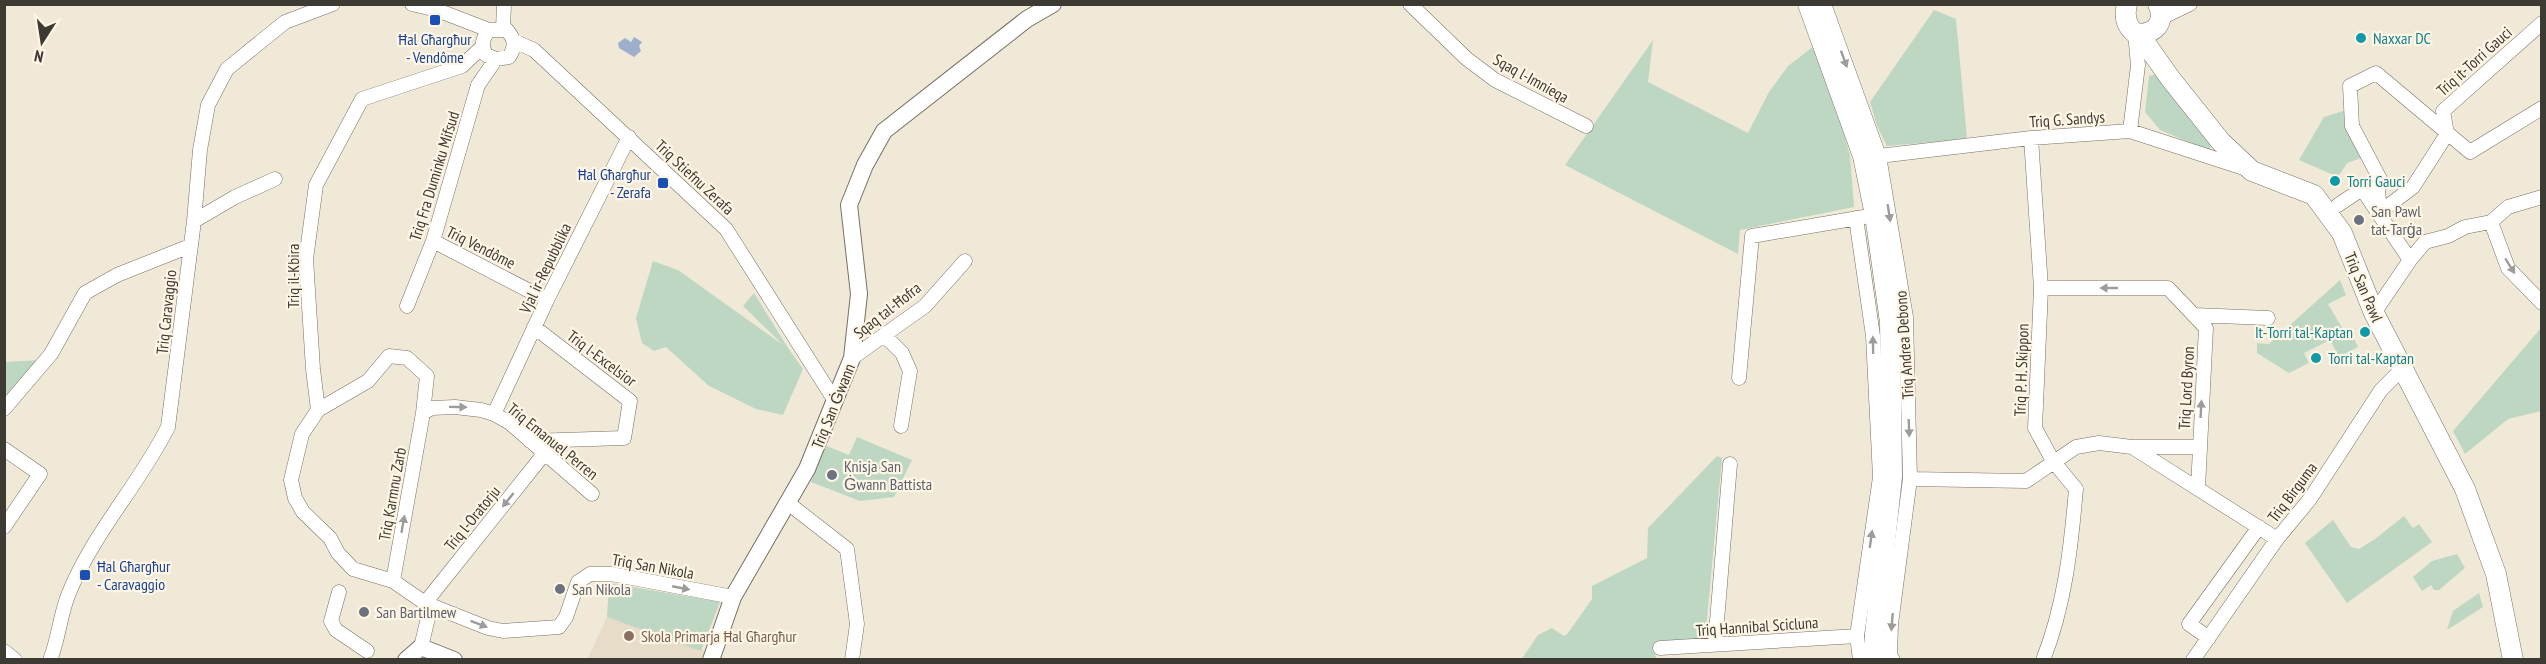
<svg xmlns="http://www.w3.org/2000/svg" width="2546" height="664" font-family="'PT Sans Narrow',sans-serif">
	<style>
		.education { fill: #e6dcc7 }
		.green { fill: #bdd7c3 }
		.water { fill: #9eafcb }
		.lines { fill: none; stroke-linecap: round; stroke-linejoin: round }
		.minor-casing { stroke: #787062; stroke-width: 15 }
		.tertiary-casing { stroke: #787062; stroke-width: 18 }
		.secondary-casing { stroke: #787062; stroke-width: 21 }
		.minor { stroke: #fff; stroke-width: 14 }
		.tertiary { stroke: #fff; stroke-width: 16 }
		.secondary { stroke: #fff; stroke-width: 20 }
		.oneway { fill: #9e9c99 }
		.transit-dot { fill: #1a4fb4; stroke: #fff6e5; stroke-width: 2 }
		.culture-dot { fill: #0f9aa8; stroke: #fff6e5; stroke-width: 2 }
		.worship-dot { fill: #6b7280; stroke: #fff6e5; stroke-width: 2 }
		.education-dot { fill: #8d6e63; stroke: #fff6e5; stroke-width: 2 }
		.labels { text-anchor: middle; stroke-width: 4.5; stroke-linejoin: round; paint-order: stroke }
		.culture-label { font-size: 16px; fill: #0d838f; stroke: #fff6e5; text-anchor: start }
		.transit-label { font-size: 16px; fill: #164399; stroke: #fff6e5 }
		.street-label { font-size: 16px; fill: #3d3933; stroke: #fff6e5 }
		.worship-label { font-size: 16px; fill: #5b616d; stroke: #fff6e5; text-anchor: start }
		.education-label { font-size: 16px; fill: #785e54; stroke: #fff6e5; text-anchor: start }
	</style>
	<rect width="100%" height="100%" fill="#f1e9d8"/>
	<path class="education" d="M607 617 705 651 702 659 587 660Z"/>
	<path class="green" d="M1934 10 1956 19 1967 139 1887 146 1877 126 1870 102Z
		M1653 40 1648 82 1748 133 1769 92 1788 66 1814 46 1833 95 1850 155 1854 207 1740 230 1738 254 1565 165Z
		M2157 74 2211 142 2210 151 2160 130 2145 112 2149 76Z
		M2346 110 2364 157 2347 163 2338 177 2299 160 2324 117Z
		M653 261 678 270 783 345 743 306 754 293 788 348 803 369 783 415 756 409 709 386 666 347 654 351 642 343 636 318Z
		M2340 280 2346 295 2328 304 2344 331 2349 329 2358 347 2339 357 2330 340 2304 353 2309 363 2289 373 2257 353V343L2269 344Z
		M2541 328V411L2508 419 2465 454 2453 431Z
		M40 360 5 401V362Z
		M857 437 912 460 894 497 860 501 811 482 824 445 849 455Z
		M1717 456 1722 458 1706 630 1698 639 1655 652 1656 659 1521 660 1538 635 1552 628 1564 636 1568 633 1592 599V586L1647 558 1648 528Z
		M2404 516 2413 528 2419 524 2432 542 2347 603 2305 543 2333 520 2351 547 2359 549 2375 539Z
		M2457 554 2465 568 2439 590H2434L2431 585 2422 591 2413 577 2432 561Z
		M609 583 720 602 701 651 607 617Z
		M2479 593 2483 607 2447 630 2453 611Z"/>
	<path class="water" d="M634 37 642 42 639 46 641 51 634 57 619 48 618 43 625 38 631 42Z"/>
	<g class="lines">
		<g class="minor-casing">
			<path id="minor" d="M412 4 437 10 489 30H507C515 40 516 46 509 57L496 59 486 55C481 45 482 39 489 30
				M1410 4 1467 59 1495 80 1586 126
				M1824 4 1879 156 1906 317 1910 479 1891 624 1890 655 1893 660
				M2161 18 2190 4
				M503 29 504 4
				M514 41 534 50 726 229 835 401
				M482 47 462 66 362 99 316 185 306 259 313 369 318 410 302 434 291 480 295 498 303 512 330 538 338 553 353 569 393 581 425 603 488 628 503 631 559 627 566 617 578 582 590 574H611L733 597
				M2130 131 2138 65 2135 33
				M2031 138 2041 288 2035 428 2053 461 2076 489C2071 547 2065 605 2043 660
				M1879 156 2031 138 2130 131 2247 169
				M2338 205 2362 189 2410 260 2374 313
				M2380 212 2378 189 2380 179 2352 126 2350 86 2376 73 2470 152 2542 108
				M2380 212 2413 187 2447 134 2443 111 2542 23
				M1856 218 1873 336 1880 477 1857 636 1860 660
				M194 221 235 197 275 179
				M2491 222 2508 268 2542 303
				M433 241 547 300
				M2410 260 2425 242 2448 236 2465 227 2491 222 2508 207 2542 197
				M2041 288H2168L2206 328 2198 488
				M407 306 433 241 478 85 496 59
				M2194 315 2268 318
				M884 335 902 353 910 371 901 426
				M852 358 925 306 965 261
				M1739 378 1752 236 1864 217
				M4 409 51 354 85 293 117 275 190 246
				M318 410 368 381 389 356 407 358 427 376 423 413 393 581
				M423 413 432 408 455 407 481 410 494 414 510 423 592 494
				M494 414 547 300 629 137
				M530 441 624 438 630 401 534 327
				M2132 447H2199
				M4 449 40 474 4 527
				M1910 479 2026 481 2076 447 2099 443 2132 447 2277 539
				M788 503 847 549 857 624 852 660
				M339 592 331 621 336 630 367 651
				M425 603 544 454
				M2209 638 2189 624 2259 527
				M1715 645 1730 464
				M421 647 428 618 425 603
				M1660 648 1857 636
				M4 651 15 660
				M50 660C59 638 60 614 69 593 93 533 139 485 168 427L194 221 200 150 208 105 227 69 285 22 333 4
				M2193 660 2277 539 2310 499 2381 390 2403 368"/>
		</g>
		<g class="tertiary-casing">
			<path id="tertiary" d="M406 660 421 647 454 660
				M711 660 733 597 807 469 852 358 859 294 849 205 865 165 884 131 1027 19 1053 4"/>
		</g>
		<g class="secondary-casing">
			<path id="secondary" d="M1808 4 1863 156 1875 215 1890 322 1892 477 1875 634V660
				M2127 4C2124 16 2126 26 2135 33 2153 36 2167 23 2158 4
				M2139 34 2170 78 2221 142 2252 171 2314 195 2342 233 2374 313 2465 489 2496 574 2513 660"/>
		</g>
		<use href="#minor" class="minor"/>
		<use href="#tertiary" class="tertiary"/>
		<use href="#secondary" class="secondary"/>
	</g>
	<defs><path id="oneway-solid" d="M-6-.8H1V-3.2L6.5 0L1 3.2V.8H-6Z" transform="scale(1.5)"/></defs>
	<g class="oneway">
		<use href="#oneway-solid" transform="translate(1844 59) rotate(70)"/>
		<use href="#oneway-solid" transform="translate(1889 213) rotate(81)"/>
		<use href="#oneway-solid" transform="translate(2510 266) rotate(58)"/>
		<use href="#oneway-solid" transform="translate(2109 288) rotate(-180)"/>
		<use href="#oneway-solid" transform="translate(1873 345) rotate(-91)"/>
		<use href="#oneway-solid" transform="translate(458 407) rotate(1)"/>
		<use href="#oneway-solid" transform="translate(2201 409) rotate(-87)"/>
		<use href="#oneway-solid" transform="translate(1909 428) rotate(88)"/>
		<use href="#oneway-solid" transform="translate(508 500) rotate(129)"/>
		<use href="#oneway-solid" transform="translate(403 524) rotate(-80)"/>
		<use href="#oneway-solid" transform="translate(1871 539) rotate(-82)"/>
		<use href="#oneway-solid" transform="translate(681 588) rotate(11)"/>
		<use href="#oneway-solid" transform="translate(1892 622) rotate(95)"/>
		<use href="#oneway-solid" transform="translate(479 624) rotate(21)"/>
	</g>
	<g class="transit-dot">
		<rect x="429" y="14" width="12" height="12" rx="3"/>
		<rect x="657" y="177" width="12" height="12" rx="3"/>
		<rect x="79" y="569" width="12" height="12" rx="3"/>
	</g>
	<g class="culture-dot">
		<circle cx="2361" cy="38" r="6"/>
		<circle cx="2335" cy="181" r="6"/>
		<circle cx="2365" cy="332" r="6"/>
		<circle cx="2316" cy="358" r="6"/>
	</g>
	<g class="worship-dot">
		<circle cx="2359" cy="220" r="6"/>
		<circle cx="832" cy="475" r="6"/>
		<circle cx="560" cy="589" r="6"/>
		<circle cx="364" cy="612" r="6"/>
	</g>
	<circle class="education-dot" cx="629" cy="636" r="6"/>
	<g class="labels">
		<g class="culture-label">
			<text x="2373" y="44">Naxxar DC</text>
			<text x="2347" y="187">Torri Gauci</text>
			<text x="2353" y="338" text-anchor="end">It-Torri tal-Kaptan</text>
			<text x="2328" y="364">Torri tal-Kaptan</text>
		</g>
		<g class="transit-label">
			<text x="435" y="45">Ħal Għargħur<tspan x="435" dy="18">- Vendôme</tspan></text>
			<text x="651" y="180" text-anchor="end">Ħal Għargħur<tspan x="651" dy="18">- Zerafa</tspan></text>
			<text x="97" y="572" text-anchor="start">Ħal Għargħur<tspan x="97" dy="18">- Caravaggio</tspan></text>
		</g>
		<g class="street-label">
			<text transform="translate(2474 61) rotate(-42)" y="6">Triq it-Torri Gauci</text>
			<text transform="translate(1531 78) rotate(29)" y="6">Sqaq l-Imnieqa</text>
			<text transform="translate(2067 119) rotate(-4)" y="6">Triq G. Sandys</text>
			<text transform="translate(434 176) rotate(-73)" y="6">Triq Fra Duminku Mifsud</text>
			<text transform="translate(695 177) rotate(43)" y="6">Triq Stiefnu Zerafa</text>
			<text transform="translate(481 247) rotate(27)" y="6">Triq Vendôme</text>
			<text transform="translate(545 268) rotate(-64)" y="6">Vjal ir-Repubblika</text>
			<text transform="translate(293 276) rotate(-90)" y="6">Triq il-Kbira</text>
			<text transform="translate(2364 287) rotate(67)" y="6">Triq San Pawl</text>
			<text transform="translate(887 310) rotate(-38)" y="6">Sqaq tal-Ħofra</text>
			<text transform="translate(166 312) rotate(-84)" y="6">Triq Caravaggio</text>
			<text transform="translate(1904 345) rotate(-94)" y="6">Triq Andrea Debono</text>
			<text transform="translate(602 358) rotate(37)" y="6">Triq l-Excelsior</text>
			<text transform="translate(2021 370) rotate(-88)" y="6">Triq P. H. Skippon</text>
			<text transform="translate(2186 388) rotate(-87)" y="6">Triq Lord Byron</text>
			<text transform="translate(833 406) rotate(-68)" y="6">Triq San Ġwann</text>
			<text transform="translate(553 441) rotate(39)" y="6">Triq Emanuel Perren</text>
			<text transform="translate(2292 492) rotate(-53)" y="6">Triq Birguma</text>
			<text transform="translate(392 494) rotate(-80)" y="6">Triq Karmnu Zarb</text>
			<text transform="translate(472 518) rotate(-51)" y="6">Triq l-Oratorju</text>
			<text transform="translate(653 566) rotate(10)" y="6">Triq San Nikola</text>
			<text transform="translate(1757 626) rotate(-4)" y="6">Triq Hannibal Scicluna</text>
		</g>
		<g class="worship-label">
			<text x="2371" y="217">San Pawl<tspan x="2371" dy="18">tat-Tarġa</tspan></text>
			<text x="844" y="472">Knisja San<tspan x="844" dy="18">Ġwann Battista</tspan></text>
			<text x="572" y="595">San Nikola</text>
			<text x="376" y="618">San Bartilmew</text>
		</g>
		<g class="education-label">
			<text x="641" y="642">Skola Primarja Ħal Għargħur</text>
		</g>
	</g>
	<rect width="2546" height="664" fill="none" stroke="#3d3933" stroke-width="12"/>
	<g transform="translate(42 42) rotate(192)" stroke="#fff6e5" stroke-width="4.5" paint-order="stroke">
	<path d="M0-4.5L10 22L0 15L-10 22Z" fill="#3d3933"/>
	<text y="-9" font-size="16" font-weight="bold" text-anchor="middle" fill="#3d3933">N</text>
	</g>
</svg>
